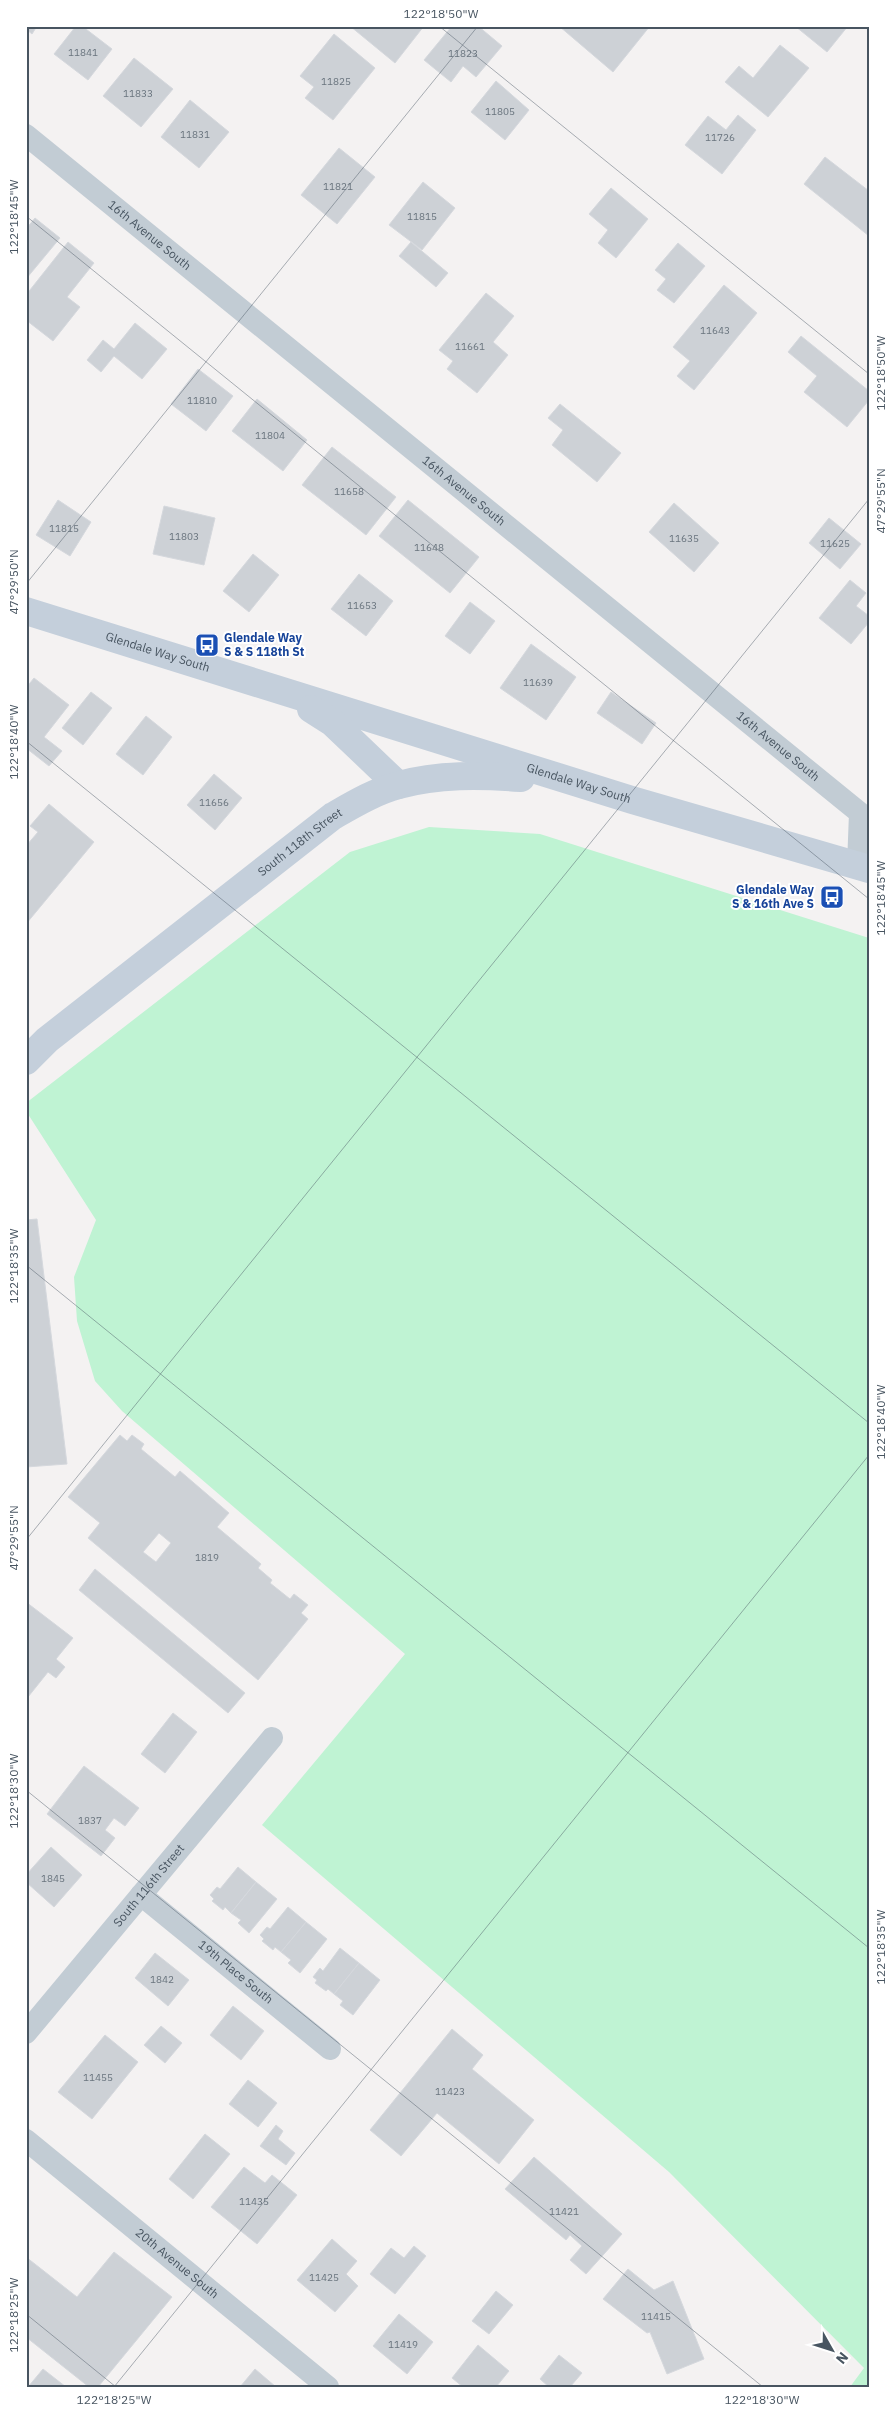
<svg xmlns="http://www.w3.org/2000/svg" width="895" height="2413" font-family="'IBM Plex Sans',sans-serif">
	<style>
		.green { fill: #bff3d3 }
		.building { fill: #cdd1d6; stroke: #d5d8dd; fill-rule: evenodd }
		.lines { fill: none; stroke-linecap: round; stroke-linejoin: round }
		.street { stroke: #c2ccd4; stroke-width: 22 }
		.secondary { stroke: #c4cfdb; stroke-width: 28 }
		.ticks { fill: none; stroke: #485561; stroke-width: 1; stroke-opacity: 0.45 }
		.labels { text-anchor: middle; stroke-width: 4; stroke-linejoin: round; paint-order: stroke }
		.number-label { font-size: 10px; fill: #69747e }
		.street-label { font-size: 12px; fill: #485561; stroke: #fff }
		.transit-label { font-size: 12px; font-weight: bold; fill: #164399; stroke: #fff; text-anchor: start }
		.neatline { fill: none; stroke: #485561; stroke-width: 2 }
		.ticks-label { font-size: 12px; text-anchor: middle; fill: #485561 }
	</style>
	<rect width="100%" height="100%" fill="#f4f2f2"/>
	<path class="green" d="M429 827 540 834 869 938V2387H850L864 2368 669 2172 262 1825 405 1654 122 1411 95 1381 77 1321 74 1277 96 1220 26 1111V1103L350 852Z"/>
	<path class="building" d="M26 26H37L32 34 26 29Z
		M76 26H82L112 49 88 80 54 54Z
		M350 26H424L395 63Z
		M452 26H478L502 46 476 77 463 66 451 82 424 60Z
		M559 26H650L613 72Z
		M795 26H848L827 52Z
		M334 34 375 68 333 120 305 98 314 87 300 76Z
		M780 45 809 68 768 117 725 82 739 66 753 78Z
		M134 58 173 89 141 127 103 96Z
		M496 81 529 110 505 140 471 112Z
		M190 100 229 132 199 168 161 137Z
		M738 115 756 130 722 174 685 145 708 116 726 130Z
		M339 148 375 177 337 224 301 195Z
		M825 157 869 191V236L804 184Z
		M423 182 455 208 422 250 389 225Z
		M611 188 648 219 616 258 598 243 608 230 589 214Z
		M35 218 60 238 26 279V229Z
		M68 242 94 263 67 297 80 307 53 341 26 320V295Z
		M411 242 448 273 436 287 399 256Z
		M678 243 705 266 674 303 657 290 666 279 655 270Z
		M724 285 757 313 694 390 677 376 690 361 673 347Z
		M486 293 514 316 493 342 508 355 477 393 447 369 453 361 439 350Z
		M135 323 167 349 142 379 114 356 101 372 87 360 103 340 114 349Z
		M801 336 869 391V400L847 427 804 392 817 376 788 352Z
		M198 369 233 396 206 431 171 404Z
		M257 399 307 440 283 471 232 431Z
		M560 404 621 453 597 482 552 445 563 430 548 418Z
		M332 447 396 497 366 535 302 485Z
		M58 500 91 522 70 556 36 535Z
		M408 500 479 557 450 593 379 536Z
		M674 503 719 543 694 572 649 532Z
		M164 506 215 518 204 565 153 554Z
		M829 518 861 544 840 569 809 543Z
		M253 554 279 575 249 612 223 591Z
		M359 574 393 601 366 636 331 609Z
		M850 580 866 593 856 606 869 616V622L851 644 819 618Z
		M470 602 495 621 470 654 445 636Z
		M531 644 576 677 546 720 500 688Z
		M34 678 69 705 44 737 62 751 49 766 26 748V688Z
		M91 692 112 708 83 745 62 728Z
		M611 692 656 723 642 744 597 713Z
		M146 716 172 737 143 775 116 754Z
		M214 774 242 798 215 830 187 805Z
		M49 804 94 842 26 924V846L38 832 30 826Z
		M37 1219 67 1464 26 1467V1220Z
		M120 1435 127 1441 132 1435 144 1444 141 1449 175 1477 180 1471 229 1513 217 1527 261 1564 258 1568 272 1580 270 1583 290 1599 294 1594 308 1605 301 1613 308 1619 258 1680 88 1538 100 1523 68 1497ZM159 1533 171 1543 156 1562 143 1552Z
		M95 1569 245 1693 228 1713 79 1590Z
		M26 1602 73 1638 56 1659 65 1667 56 1678 48 1672 28 1697Z
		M173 1713 197 1732 165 1773 141 1754Z
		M84 1766 139 1808 125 1826 114 1818 105 1830 115 1838 101 1856 47 1814Z
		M51 1847 82 1875 54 1907 26 1882V1875Z
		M238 1867 256 1882 231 1913 225 1907 223 1910 212 1901 214 1899 210 1895 217 1887 220 1889Z
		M256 1882 277 1899 249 1933 238 1923 241 1920 231 1913Z
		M288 1907 306 1922 281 1952 275 1947 273 1950 262 1941 264 1939 260 1935 267 1927 270 1929Z
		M306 1922 327 1939 300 1973 288 1963 291 1960 281 1952Z
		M340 1948 359 1963 334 1994 328 1989 326 1991 315 1983 317 1980 313 1977 320 1968 323 1971Z
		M155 1953 189 1980 168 2006 135 1978Z
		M359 1963 380 1980 353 2015 340 2005 343 2001 334 1994Z
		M233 2006 264 2031 241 2060 210 2035Z
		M161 2026 182 2043 165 2063 144 2045Z
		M452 2029 483 2055 472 2069 534 2120 499 2164 437 2113 401 2156 370 2130Z
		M105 2035 138 2062 92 2119 58 2092Z
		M248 2080 277 2103 258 2127 229 2104Z
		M276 2125 283 2131 278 2139 295 2153 286 2165 260 2146Z
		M205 2134 230 2154 193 2199 169 2179Z
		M534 2157 622 2234 586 2274 570 2260 582 2246 570 2235 566 2240 505 2189Z
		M244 2167 265 2183 272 2175 297 2195 257 2244 211 2207Z
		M332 2239 357 2261 346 2274 358 2286 335 2312 297 2280Z
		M414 2246 426 2256 395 2294 370 2274 391 2248 404 2258Z
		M114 2252 172 2297 98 2387H89L26 2337V2257L77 2297Z
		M628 2269 654 2290 673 2281 704 2359 667 2374 650 2332 647 2333 603 2299Z
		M496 2291 513 2305 489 2334 472 2321Z
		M399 2314 433 2342 407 2374 373 2346Z
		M478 2345 509 2371 496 2387H463L452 2378Z
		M559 2355 582 2373 570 2387H549L540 2379Z
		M43 2369 66 2387H28Z
		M255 2369 276 2387H240Z"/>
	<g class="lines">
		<g class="street">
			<path id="s1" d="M26 135 860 813 858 865"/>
			<path id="s2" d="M141 1895 330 2049"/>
			<path id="s3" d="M26 2033 272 1738"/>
			<path id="s4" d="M26 2140 328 2387"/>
		</g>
		<g class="secondary">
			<path id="s5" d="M26 611 632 800 869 869"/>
			<path d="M311 709 333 723 398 785"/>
			<path id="s6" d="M26 1061 47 1040 333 816C354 804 376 791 399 785 438 774 481 775 521 778"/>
		</g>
	</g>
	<path class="ticks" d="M439 26 869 374M26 216 869 899M26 584 478 26M26 741 869 1423M26 1265 869 1948M26 1540 869 499M26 1790 763 2387M26 2314 116 2387M114 2387 869 1455"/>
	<defs>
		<g id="bus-square" transform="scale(1.25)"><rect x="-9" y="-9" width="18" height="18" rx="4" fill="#1a4fb4" stroke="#fff"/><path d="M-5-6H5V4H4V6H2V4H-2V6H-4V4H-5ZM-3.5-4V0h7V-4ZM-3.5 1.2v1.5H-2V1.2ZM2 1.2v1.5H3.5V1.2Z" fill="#fff"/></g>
	</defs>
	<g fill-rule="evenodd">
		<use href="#bus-square" x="207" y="645"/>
		<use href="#bus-square" x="832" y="897"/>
	</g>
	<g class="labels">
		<g class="number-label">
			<text x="83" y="56">11841</text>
			<text x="463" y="57">11823</text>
			<text x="336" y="85">11825</text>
			<text x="138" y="97">11833</text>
			<text x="500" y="115">11805</text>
			<text x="195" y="138">11831</text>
			<text x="720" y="141">11726</text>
			<text x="338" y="190">11821</text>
			<text x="422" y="220">11815</text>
			<text x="715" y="334">11643</text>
			<text x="470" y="350">11661</text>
			<text x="202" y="404">11810</text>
			<text x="270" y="439">11804</text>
			<text x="349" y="495">11658</text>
			<text x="64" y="532">11815</text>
			<text x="184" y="540">11803</text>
			<text x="684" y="542">11635</text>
			<text x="835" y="547">11625</text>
			<text x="429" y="551">11648</text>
			<text x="362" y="609">11653</text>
			<text x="538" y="686">11639</text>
			<text x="214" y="806">11656</text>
			<text x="207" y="1561">1819</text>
			<text x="90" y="1824">1837</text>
			<text x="53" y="1882">1845</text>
			<text x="162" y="1983">1842</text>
			<text x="98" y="2081">11455</text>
			<text x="450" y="2095">11423</text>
			<text x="254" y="2205">11435</text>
			<text x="564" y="2215">11421</text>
			<text x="324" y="2281">11425</text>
			<text x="656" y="2320">11415</text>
			<text x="403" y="2348">11419</text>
		</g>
		<g class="street-label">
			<text dy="4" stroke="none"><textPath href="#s1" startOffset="159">16th Avenue South</textPath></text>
			<text dy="4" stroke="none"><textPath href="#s1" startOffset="564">16th Avenue South</textPath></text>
			<text dy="4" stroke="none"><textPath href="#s5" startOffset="138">Glendale Way South</textPath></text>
			<text dy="4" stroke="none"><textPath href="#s1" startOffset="969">16th Avenue South</textPath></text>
			<text dy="4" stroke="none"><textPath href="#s5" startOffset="579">Glendale Way South</textPath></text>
			<text dy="4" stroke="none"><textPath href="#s6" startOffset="351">South 118th Street</textPath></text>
			<text dy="4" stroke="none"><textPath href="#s3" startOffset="192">South 116th Street</textPath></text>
			<text dy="4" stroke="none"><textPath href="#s2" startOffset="122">19th Place South</textPath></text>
			<text dy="4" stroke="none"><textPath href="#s4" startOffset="195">20th Avenue South</textPath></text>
		</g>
		<g class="transit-label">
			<text x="224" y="642">Glendale Way<tspan x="224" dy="14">S &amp; S 118th St</tspan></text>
			<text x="814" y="894" text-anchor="end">Glendale Way<tspan x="814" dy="14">S &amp; 16th Ave S</tspan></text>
		</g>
	</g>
	<rect width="895" height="2413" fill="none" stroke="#ffffff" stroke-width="55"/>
	<g transform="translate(832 2350) rotate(129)" stroke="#ffffff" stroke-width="4" paint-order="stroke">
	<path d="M0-4L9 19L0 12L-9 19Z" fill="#485561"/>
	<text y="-8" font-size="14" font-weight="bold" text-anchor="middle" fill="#485561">N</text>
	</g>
	<rect x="28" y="28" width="840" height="2358" class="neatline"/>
	<g class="ticks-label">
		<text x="441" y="18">122°18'50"W</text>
		<text transform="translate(14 217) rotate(-90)" y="4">122°18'45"W</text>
		<text transform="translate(881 373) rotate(-90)" y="4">122°18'50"W</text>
		<text transform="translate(881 501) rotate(-90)" y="4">47°29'55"N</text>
		<text transform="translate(14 582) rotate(-90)" y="4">47°29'50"N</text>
		<text transform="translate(14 742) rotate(-90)" y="4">122°18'40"W</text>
		<text transform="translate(881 898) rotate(-90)" y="4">122°18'45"W</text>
		<text transform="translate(14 1266) rotate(-90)" y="4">122°18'35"W</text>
		<text transform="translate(881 1422) rotate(-90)" y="4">122°18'40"W</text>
		<text transform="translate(14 1538) rotate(-90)" y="4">47°29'55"N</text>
		<text transform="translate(14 1791) rotate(-90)" y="4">122°18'30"W</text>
		<text transform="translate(881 1947) rotate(-90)" y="4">122°18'35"W</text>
		<text transform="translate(14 2315) rotate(-90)" y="4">122°18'25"W</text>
		<text x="114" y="2404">122°18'25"W</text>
		<text x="762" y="2404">122°18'30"W</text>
	</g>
</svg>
